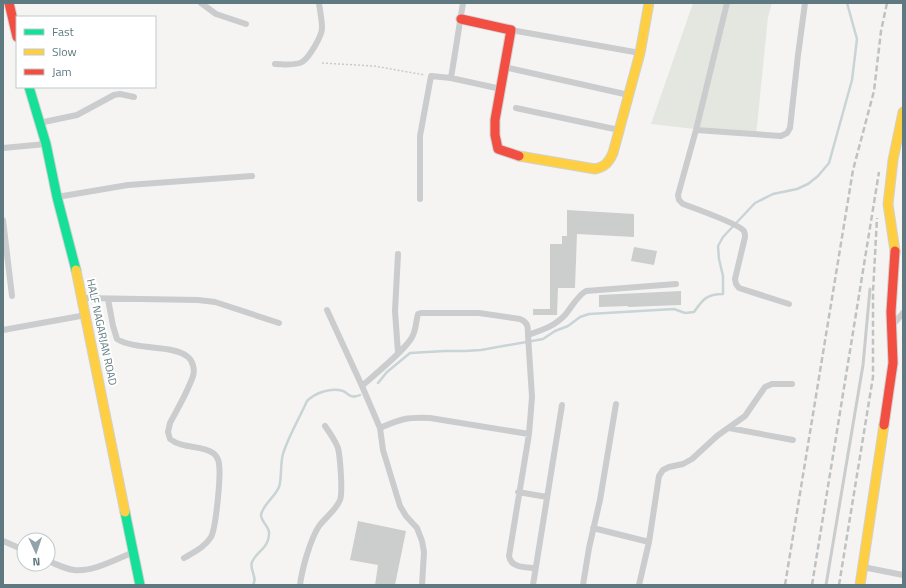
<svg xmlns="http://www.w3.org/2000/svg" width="906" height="588" font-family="'Titillium Web',sans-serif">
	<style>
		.green { fill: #e4e7e0 }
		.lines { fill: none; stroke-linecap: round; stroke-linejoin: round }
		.stream { stroke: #c8d4d5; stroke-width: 2.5 }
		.building { fill: #cccece }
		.fast-casing { stroke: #d0d2d2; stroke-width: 11 }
		.slow-casing { stroke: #d0d2d2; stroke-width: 11 }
		.jam-casing { stroke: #d0d2d2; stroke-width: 11 }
		.path { stroke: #c8cac9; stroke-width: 1.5; stroke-dasharray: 2 2; stroke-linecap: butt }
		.lane { stroke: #cacccd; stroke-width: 3 }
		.street { stroke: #cacccd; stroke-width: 6 }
		.fast { stroke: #16e098; stroke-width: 9 }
		.slow { stroke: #ffcf43; stroke-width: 9 }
		.jam { stroke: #f24e42; stroke-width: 9 }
		.rail { stroke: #bfc2c2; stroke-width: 2.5; stroke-dasharray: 6 3; stroke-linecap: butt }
		.labels { text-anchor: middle; stroke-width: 4; stroke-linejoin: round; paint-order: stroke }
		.street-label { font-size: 11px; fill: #5e7980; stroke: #fff }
	</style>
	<rect width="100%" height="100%" fill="#f5f4f3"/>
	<path class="green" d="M693 3H772L768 17 756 136 651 124Z"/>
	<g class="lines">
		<path class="stream" d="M378 383 387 372 410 353 445 351H465L481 350 543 339 555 331 568 326 580 317 589 314 674 309 685 313 694 312C703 299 707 294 723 294V276L719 259 718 246 723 237 755 203 773 194 797 189 808 184 818 176 829 163 852 80 857 39 847 3
			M253 585C258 577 249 570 252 562 256 552 269 548 269 534 270 527 261 522 261 515 263 504 275 497 279 487 282 479 280 464 283 454 288 437 300 417 307 401 315 393 331 387 343 391 346 392 348 395 351 396 353 397 358 396 360 395"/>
	</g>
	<path class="building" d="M567 210 634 214V237L577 234 575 288H558L557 315H533V309H550V244H562V236H567Z
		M634 247 657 251 654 265 631 261Z
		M681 291V305L628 307V306L599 307V295Z
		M358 521 406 531 395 585H375L378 565 350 560Z"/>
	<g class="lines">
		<g class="fast-casing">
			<path id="fast" d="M29 87 46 144 57 197 76 270
				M125 512 140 585"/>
		</g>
		<g class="slow-casing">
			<path id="slow" d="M519 156 595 169C605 167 609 162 613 153L640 53 649 3
				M895 251 888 204 893 160 903 112
				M76 270 125 512
				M860 585 884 425"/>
		</g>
		<g class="jam-casing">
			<path id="jam" d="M9 3 17 37
				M461 19 511 30 495 120V135L498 149 519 156
				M884 425 893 363 891 312 895 251"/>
		</g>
		<path class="path" d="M322 63 374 66 425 75"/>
		<path class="lane" d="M826 585 863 365 870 289"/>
		<path class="street" d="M201 3 216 14 246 24
			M727 3 696 130 678 195 679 200 683 204C694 208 739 224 744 231 745 233 745 234 745 237L735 279 736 284 739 288 789 304
			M511 30 640 53
			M275 64C283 64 295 66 302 62 309 58 322 36 322 28 322 20 320 11 319 3
			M504 67 629 95
			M451 78 463 3
			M516 108 619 130
			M39 123 77 115 114 95 120 94 134 97
			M696 130 781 136 787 133 790 128 798 55 805 3
			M3 148 46 144
			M57 197 128 185 252 176
			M420 199V136L431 76 451 78 501 89
			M3 220 12 296
			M398 254 395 311 398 353
			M82 298 198 300 215 302 279 323
			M108 299 113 326 117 339C137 351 172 344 188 357 193 361 195 370 193 376 188 391 177 410 170 423L168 432 170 439C184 450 201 444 213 453 216 455 219 460 219 464 221 475 216 528 211 537 205 547 194 552 184 558
			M327 310 362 386 380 428 383 450 400 506 406 516 417 528 422 541 424 552 422 585
			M891 327 903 313
			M3 330 86 315
			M362 386C373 376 409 347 413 335 416 329 416 321 418 314L421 313H479L520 319C528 322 528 327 528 335
			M380 428C400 419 407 417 430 418L529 434
			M729 428 793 440
			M518 492 547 497
			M593 528 649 542
			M3 541 24 550
			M48 561C56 564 65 569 74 570 94 572 116 559 134 552
			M863 567 903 575
			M535 568C525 567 511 568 509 556L529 434 532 397 528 335C542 330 555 326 565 315 572 307 577 296 586 291L676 284
			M300 585C302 569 310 540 319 526 326 517 336 510 340 500 343 492 340 456 338 448 335 440 330 433 325 426
			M533 585 562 405
			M583 585 589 548 600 500 616 404
			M639 585 649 542 659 476 663 470 669 467 683 464 692 459 717 436 745 416 765 387 772 384H792"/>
		<use href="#fast" class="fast"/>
		<use href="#slow" class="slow"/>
		<use href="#jam" class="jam"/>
		<path class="rail" d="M785 585 853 170 874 91 881 31 887 3
			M812 585 879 172
			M839 585 873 377V292L877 218"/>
	</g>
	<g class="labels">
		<g class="street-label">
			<text transform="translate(102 332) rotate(78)" y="4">HALF NAGARJAN ROAD</text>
		</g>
	</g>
	<rect width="906" height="588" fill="none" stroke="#5e7980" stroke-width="8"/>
	<rect x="16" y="16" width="140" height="72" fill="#ffffff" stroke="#bfc9cc"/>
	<rect x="24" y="29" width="20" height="6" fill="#16e098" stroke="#bfc9cc"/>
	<text x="52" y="36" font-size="12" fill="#5e7980">Fast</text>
	<rect x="24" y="49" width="20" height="6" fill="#ffcf43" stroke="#bfc9cc"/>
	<text x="52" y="56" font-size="12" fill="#5e7980">Slow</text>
	<rect x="24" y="69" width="20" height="6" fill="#f24e42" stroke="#bfc9cc"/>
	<text x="52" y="76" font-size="12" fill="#5e7980">Jam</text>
	<g transform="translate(36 552) rotate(177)"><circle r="19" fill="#ffffff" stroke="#bfc9cc"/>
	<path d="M0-3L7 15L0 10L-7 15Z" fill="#93a4a8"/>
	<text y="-6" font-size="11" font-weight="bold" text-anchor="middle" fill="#5e7980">N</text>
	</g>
</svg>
